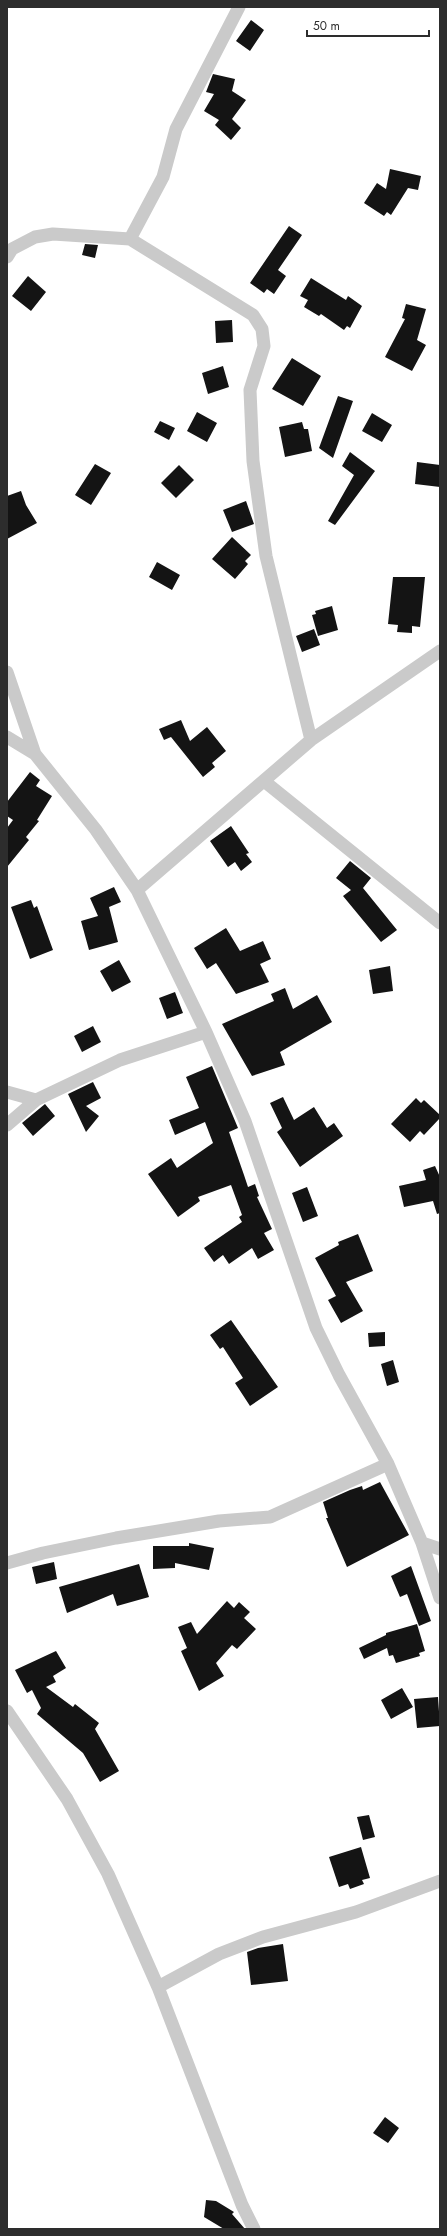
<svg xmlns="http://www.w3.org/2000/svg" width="447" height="2236" font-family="Jost,sans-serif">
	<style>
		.building { fill: #141414 }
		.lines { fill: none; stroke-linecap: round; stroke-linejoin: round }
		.street { stroke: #cacaca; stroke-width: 13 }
	</style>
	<rect width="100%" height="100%" fill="#fff"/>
	<path class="building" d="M251 20 264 30 250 51 236 41Z
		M213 74 235 79 232 91 246 100 232 119 241 128 231 140 215 125 219 120 204 111 214 94 206 92Z
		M390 169 421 176 418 190 408 188 391 215 387 212 384 216 364 203 377 183 386 189Z
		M289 226 302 235 278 270 286 276 274 294 267 289 264 293 250 283Z
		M85 244 98 245 95 258 82 255Z
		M28 276 46 292 31 311 12 296Z
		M311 278 346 300 348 296 362 306 350 328 347 326 344 330 321 314 319 316 304 307 308 300 300 296Z
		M406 304 426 309 417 340 426 345 412 371 385 357 405 319 402 318Z
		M232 320 233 342 216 343 215 321Z
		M292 358 321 376 303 406 272 389Z
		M223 366 229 387 208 394 202 373Z
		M338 396 353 401 333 458 319 448Z
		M197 412 217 423 207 442 187 431Z
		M372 413 392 425 382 442 362 431Z
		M160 421 175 428 169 440 154 432Z
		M302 422 304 429H308L312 451 285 457 279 427Z
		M350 452 375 471 335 525 328 521 354 475 342 466Z
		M417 462 440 465V487L415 484Z
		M95 464 111 473 91 505 75 495Z
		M179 465 194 480 176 498 161 483Z
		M21 491 26 505 37 523 7 539V496Z
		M246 501 254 524 232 532 223 510Z
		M232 537 251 555 245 561 248 564 235 579 212 559Z
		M157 562 180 575 172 590 149 577Z
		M393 577H425L420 627 412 626V633L397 632 398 625 388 624Z
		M332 606 338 630 318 636 312 615 316 614 315 611Z
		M314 629 320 645 302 652 296 636Z
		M181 720 190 741 207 727 226 751 212 763 215 767 203 777 171 737 164 740 159 729Z
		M30 772 40 780 36 786 52 796 37 820 39 821 26 837 29 840 7 867V828L13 820 7 816V802Z
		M231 826 249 853 246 854 252 862 241 871 235 862 228 867 210 841Z
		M350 861 371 878 363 888 397 930 381 942 343 896 351 890 336 878Z
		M114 887 121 902 109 907 118 942 89 950 81 921 98 916 90 898Z
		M31 900 34 908 37 906 53 950 30 959 11 907Z
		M226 928 240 951 263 941 271 959 260 964 269 982 236 994 216 963 207 969 194 948Z
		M119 960 131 982 112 992 100 971Z
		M390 966 393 991 373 994 369 970Z
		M285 988 293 1009 317 995 332 1022 280 1052 285 1065 252 1076 222 1024 274 1001 271 994Z
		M175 992 183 1013 167 1019 159 998Z
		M93 1026 101 1042 82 1052 74 1036Z
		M212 1066 238 1128 229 1132 244 1175 248 1187 255 1184 259 1196 257 1197 272 1229 264 1233 274 1250 258 1259 252 1248 229 1264 223 1255 214 1262 204 1248 242 1222 239 1217 242 1215 231 1185 198 1197 200 1201 178 1217 148 1174 171 1158 177 1168 213 1143 205 1122 175 1135 169 1120 199 1108 186 1077Z
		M93 1082 101 1098 86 1106 99 1116 86 1132 68 1094Z
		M283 1097 294 1120 314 1107 327 1128 334 1123 343 1136 300 1167 277 1132 282 1128 270 1103Z
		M416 1098 421 1103 424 1100 440 1115V1118L424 1135 420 1131 410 1142 391 1124Z
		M45 1104 55 1116 33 1136 22 1123Z
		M435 1166 440 1177V1213L437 1214 433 1201 404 1207 399 1186 426 1180 423 1170Z
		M307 1187 318 1216 303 1222 292 1193Z
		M358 1234 373 1271 346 1282 363 1311 341 1323 328 1300 336 1296 315 1258 339 1245 338 1242Z
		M231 1320 278 1387 250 1406 235 1383 243 1378 223 1347 220 1349 210 1335Z
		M385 1332V1346L369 1347 368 1333Z
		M393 1360 399 1382 387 1386 381 1364Z
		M380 1482 409 1535 347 1567 326 1518H328L323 1502 350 1490 362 1486 363 1490Z
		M189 1543 214 1548 209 1570 175 1563V1568L153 1569V1546H189Z
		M54 1562 57 1579 36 1584 32 1567Z
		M139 1564 149 1597 117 1606 113 1594 67 1613 59 1587Z
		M411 1566 431 1621 419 1626 407 1594 400 1597 391 1576Z
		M227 1601 234 1608 239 1602 250 1612 244 1618 256 1629 237 1649 232 1645 216 1663 224 1676 199 1691 181 1651 187 1648 178 1627 191 1622 197 1634Z
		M417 1624 425 1651 419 1653 420 1656 396 1663 393 1655 389 1656 387 1648 364 1659 359 1648 386 1635V1633Z
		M56 1651 66 1668 53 1676 56 1682 46 1687 73 1707 75 1704 99 1723 95 1729 119 1771 100 1782 83 1753 37 1714 41 1708 32 1690 27 1693 15 1670Z
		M402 1688 413 1707 391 1719 381 1700Z
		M438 1697 440 1726 417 1728 414 1699Z
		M369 1815 375 1837 363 1840 357 1817Z
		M361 1847 370 1878 362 1880 364 1884 350 1889 348 1884 339 1887 329 1857Z
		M283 1944 288 1981 251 1985 247 1952 258 1948Z
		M385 2117 399 2128 388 2143 373 2133Z
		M206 2200 216 2201 234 2212 232 2214 245 2229H224L204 2217Z"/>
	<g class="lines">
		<path class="street" d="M130 239 163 177 176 129 239 7
			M7 257 12 249 35 237 53 234 130 239 253 315 262 329 264 346 250 390 253 461 266 556 311 740
			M7 672 35 754
			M7 737 35 754 96 830 137 890 206 1032 245 1121 316 1328 339 1375 388 1464 422 1543 440 1549
			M264 781 440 923
			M137 890 311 740 440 651
			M7 1092 36 1100
			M7 1125 36 1100 120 1060 206 1032
			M422 1543 440 1598
			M7 1563 43 1553 116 1538 219 1521 270 1517 388 1464
			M7 1711 67 1799 108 1874 158 1987 242 2205 254 2229
			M158 1987 219 1954 263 1937 356 1912 440 1881"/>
	</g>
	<rect width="447" height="2236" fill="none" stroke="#2d2d2d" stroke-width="16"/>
	<path d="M307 30v6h122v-6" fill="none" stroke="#2d2d2d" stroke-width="2"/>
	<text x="313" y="30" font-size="12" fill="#2d2d2d" stroke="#ffffff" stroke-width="3" paint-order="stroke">50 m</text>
</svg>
